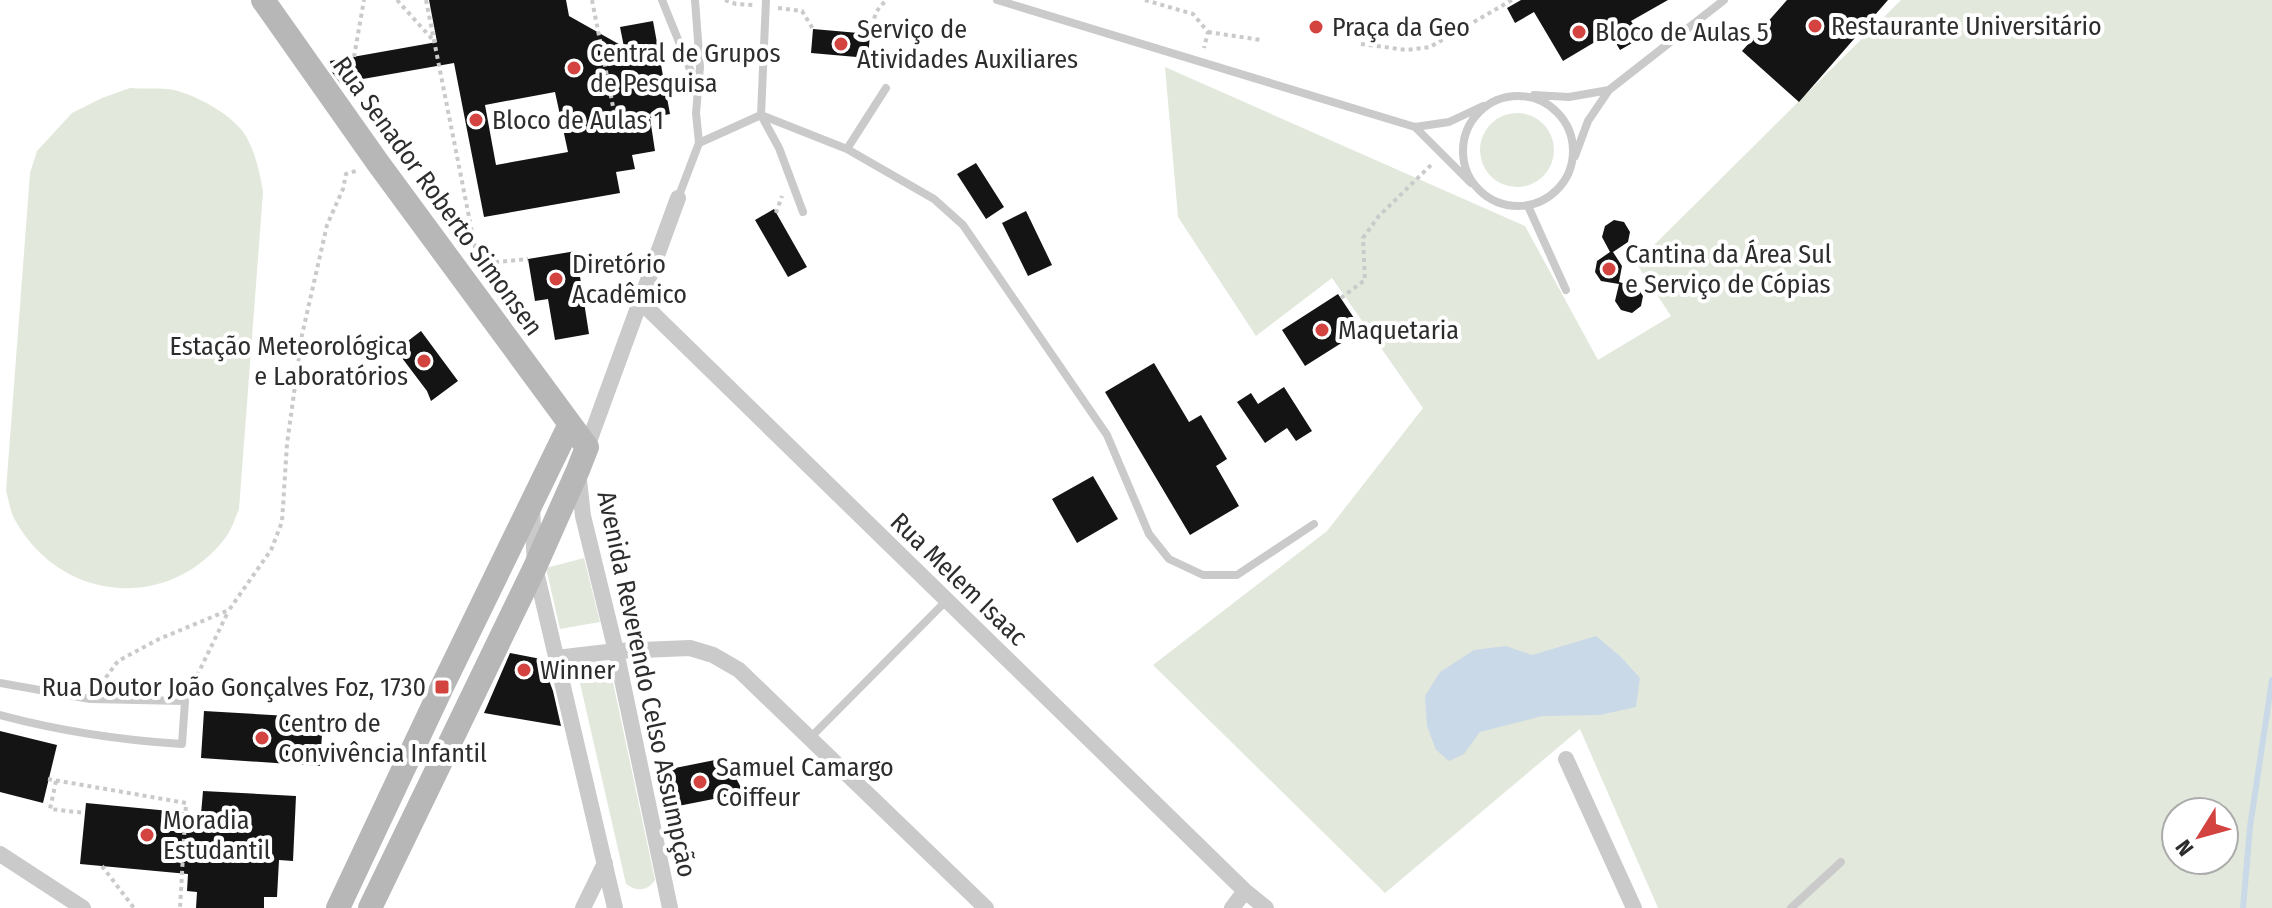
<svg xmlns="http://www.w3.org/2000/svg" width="2272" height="908" font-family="'Fira Sans Condensed',sans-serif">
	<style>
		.green { fill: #e2e9dc; fill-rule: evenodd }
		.water { fill: #cad9e7 }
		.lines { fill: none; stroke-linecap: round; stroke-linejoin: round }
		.stream { stroke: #cad9e7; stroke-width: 6 }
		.building { fill: #141414; fill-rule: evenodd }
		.path { stroke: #cacaca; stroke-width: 4; stroke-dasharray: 4 4; stroke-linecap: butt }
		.lane { stroke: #cacaca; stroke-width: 8 }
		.street { stroke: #cacaca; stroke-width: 16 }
		.secondary { stroke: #b7b7b7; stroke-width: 24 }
		.poi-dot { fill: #d34340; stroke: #fff; stroke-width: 3 }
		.labels { text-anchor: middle; stroke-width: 8; stroke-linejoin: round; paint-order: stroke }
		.poi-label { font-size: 26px; fill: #2d2d2d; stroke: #fff; text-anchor: start }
		.street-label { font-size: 26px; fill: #2d2d2d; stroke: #fff }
	</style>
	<rect width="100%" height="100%" fill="#fff"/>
	<path class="green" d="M1901 0H2272V908H1658L1580 729 1385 893 1153 665 1327 531 1423 408 1332 278 1256 336 1178 217 1165 67 1525 226 1598 360 1671 316 1636 263ZM2176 812H2224V860H2176Z
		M130 88C142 89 155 88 168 89 192 92 236 116 247 138 256 155 260 173 263 192L239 509C235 518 232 529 226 537 169 613 60 602 15 520 10 512 9 500 6 491L30 173 37 151 72 113 102 98Z
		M1480 150a37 37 0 1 1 74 0a37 37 0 1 1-74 0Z
		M584 558 600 622 560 629 546 568Z
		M599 661 606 665 611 673 655 880C648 891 637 892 626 884L580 683C582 670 586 664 599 661Z"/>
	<path class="water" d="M1596 636 1621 657 1640 678 1636 707 1600 715 1542 716 1480 732 1464 754 1449 761 1436 750 1427 726 1425 696 1440 672 1474 650 1506 646 1532 655Z"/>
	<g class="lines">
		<path class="stream" d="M2243 908 2250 827 2272 680"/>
	</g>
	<path class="building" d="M429 0H566L569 16 624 47 620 27 653 21 670 114 650 118 655 151 632 155 635 169 616 172 620 193 484 217 454 63 340 83 332 72 330 61 437 42ZM555 92 568 152 496 165 485 105Z
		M1521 0H1668L1631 21 1641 38 1620 50 1610 33 1563 61 1534 12 1515 23 1507 8Z
		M1787 0H1888L1799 102 1742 51Z
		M813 29 870 34 868 58 811 53Z
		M976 163 1004 207 986 219 957 174Z
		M774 209 807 267 788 277 755 220Z
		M1026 211 1052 265 1028 276 1002 223Z
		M1614 220 1624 222 1630 232 1628 242 1613 252 1622 266 1619 282 1637 287 1643 296 1641 306 1632 313 1621 310 1615 301 1619 284 1601 281 1595 272 1597 261 1610 252 1602 237 1605 226Z
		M576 251 589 334 555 340 548 299 535 301 528 259Z
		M1338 294 1362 330 1305 366 1282 330Z
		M421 331 458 381 431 401 427 391 396 350Z
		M1154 363 1189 422 1201 415 1227 459 1216 466 1239 506 1190 535 1105 392Z
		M1284 387 1312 431 1296 441 1287 428 1265 443 1237 402 1251 393 1258 404Z
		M1093 476 1118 519 1077 543 1052 499Z
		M510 653 541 659 553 691 561 726 484 713Z
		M204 711 323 718 320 766 201 758Z
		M0 731 57 745 43 803 0 792Z
		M725 758 744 793 668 808 660 771Z
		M203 791 296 796 293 861 279 860 277 897H264V908H196L197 892 187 891 188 874 80 864 86 803 201 814Z"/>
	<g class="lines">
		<path class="path" d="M397 0 433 40
			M426 0 475 247 487 263 528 259
			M592 0 617 127
			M725 0 736 4 753 5
			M1145 0 1193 14 1208 32 1204 48
			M778 8 802 11 813 29
			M1208 32 1261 40
			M870 34 876 12 886 0
			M1361 44 1407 50 1430 47 1512 0
			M354 57 364 0
			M776 213 782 196
			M1341 298 1365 280 1363 238 1378 217 1432 164
			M101 684 118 661 159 639 229 610 271 550 282 522 287 444 302 335 327 225 343 189 346 174 359 170
			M190 690 228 612
			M48 779 186 803 180 908
			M56 781 50 809 85 813
			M102 866 134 908"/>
		<path class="lane" d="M662 0 696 84
			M695 0 700 67 696 113 699 143
			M766 0 761 115 779 148 803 212
			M997 0 1415 127 1449 122 1483 106
			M1534 95 1569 97 1609 90
			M1463 151a55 55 0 1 1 110 0a55 55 0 1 1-110 0Z
			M1415 127 1471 183
			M847 149 886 88
			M1575 156 1588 121 1609 90 1724 0
			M678 198 699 143 761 115 847 149 934 199 963 225 1107 435 1149 534 1169 559 1203 575H1237L1314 524
			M1528 206 1566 290
			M0 683 90 699 185 701 182 744C120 740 60 731 0 715
			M810 738 947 600
			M1791 908 1841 862"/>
		<path class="street" d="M640 301 1245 891 1266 908
			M587 447 678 198
			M578 471 583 516 616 651 670 908
			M532 507 535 567 615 908
			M556 658 616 651 690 648 713 655 739 670 986 908
			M1566 759 1634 908
			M0 854 83 908
			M583 908 605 863
			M1232 908 1245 891"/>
		<path class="secondary" d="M263 0 378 163 587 447 578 470 535 567 370 908
			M338 908 442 687 570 424"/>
	</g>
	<g class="poi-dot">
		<circle cx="1815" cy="26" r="8"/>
		<circle cx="1316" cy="27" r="8"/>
		<circle cx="1579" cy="32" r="8"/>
		<circle cx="841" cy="44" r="8"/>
		<circle cx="574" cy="68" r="8"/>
		<circle cx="476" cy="120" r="8"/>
		<circle cx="1609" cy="269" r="8"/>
		<circle cx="556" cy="279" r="8"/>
		<circle cx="1322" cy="330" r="8"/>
		<circle cx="424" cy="361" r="8"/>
		<circle cx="524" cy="670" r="8"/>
		<rect x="434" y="679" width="16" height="16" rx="4"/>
		<circle cx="262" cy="738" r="8"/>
		<circle cx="700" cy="782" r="8"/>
		<circle cx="147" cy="835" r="8"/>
	</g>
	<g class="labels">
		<g class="poi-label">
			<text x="1831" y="35">Restaurante Universitário</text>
			<text x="1332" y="36">Praça da Geo</text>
			<text x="857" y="38">Serviço de<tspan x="857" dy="30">Atividades Auxiliares</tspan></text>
			<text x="1595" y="41">Bloco de Aulas 5</text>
			<text x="590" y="62">Central de Grupos<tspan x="590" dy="30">de Pesquisa</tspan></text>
			<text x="492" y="129">Bloco de Aulas 1</text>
			<text x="1625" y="263">Cantina da Área Sul<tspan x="1625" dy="30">e Serviço de Cópias</tspan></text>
			<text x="572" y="273">Diretório<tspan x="572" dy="30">Acadêmico</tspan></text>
			<text x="1338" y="339">Maquetaria</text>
			<text x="408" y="355" text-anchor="end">Estação Meteorológica<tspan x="408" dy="30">e Laboratórios</tspan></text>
			<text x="540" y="679">Winner</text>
			<text x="426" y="696" text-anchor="end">Rua Doutor João Gonçalves Foz, 1730</text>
			<text x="278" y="732">Centro de<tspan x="278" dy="30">Convivência Infantil</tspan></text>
			<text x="716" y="776">Samuel Camargo<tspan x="716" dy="30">Coiffeur</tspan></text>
			<text x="163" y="829">Moradia<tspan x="163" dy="30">Estudantil</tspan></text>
		</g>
		<g class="street-label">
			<text transform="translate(438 196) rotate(54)" y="9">Rua Senador Roberto Simonsen</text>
			<text transform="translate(959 579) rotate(44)" y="9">Rua Melem Isaac</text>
			<text transform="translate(647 684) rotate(78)" y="9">Avenida Reverendo Celso Assumpção</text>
		</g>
	</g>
	<g transform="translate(2200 836) rotate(233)"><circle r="38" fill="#ffffff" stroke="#ababab" stroke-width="2"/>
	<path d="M0-6L14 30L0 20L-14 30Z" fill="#d34340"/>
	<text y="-12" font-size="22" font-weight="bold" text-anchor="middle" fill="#2d2d2d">N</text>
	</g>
</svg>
